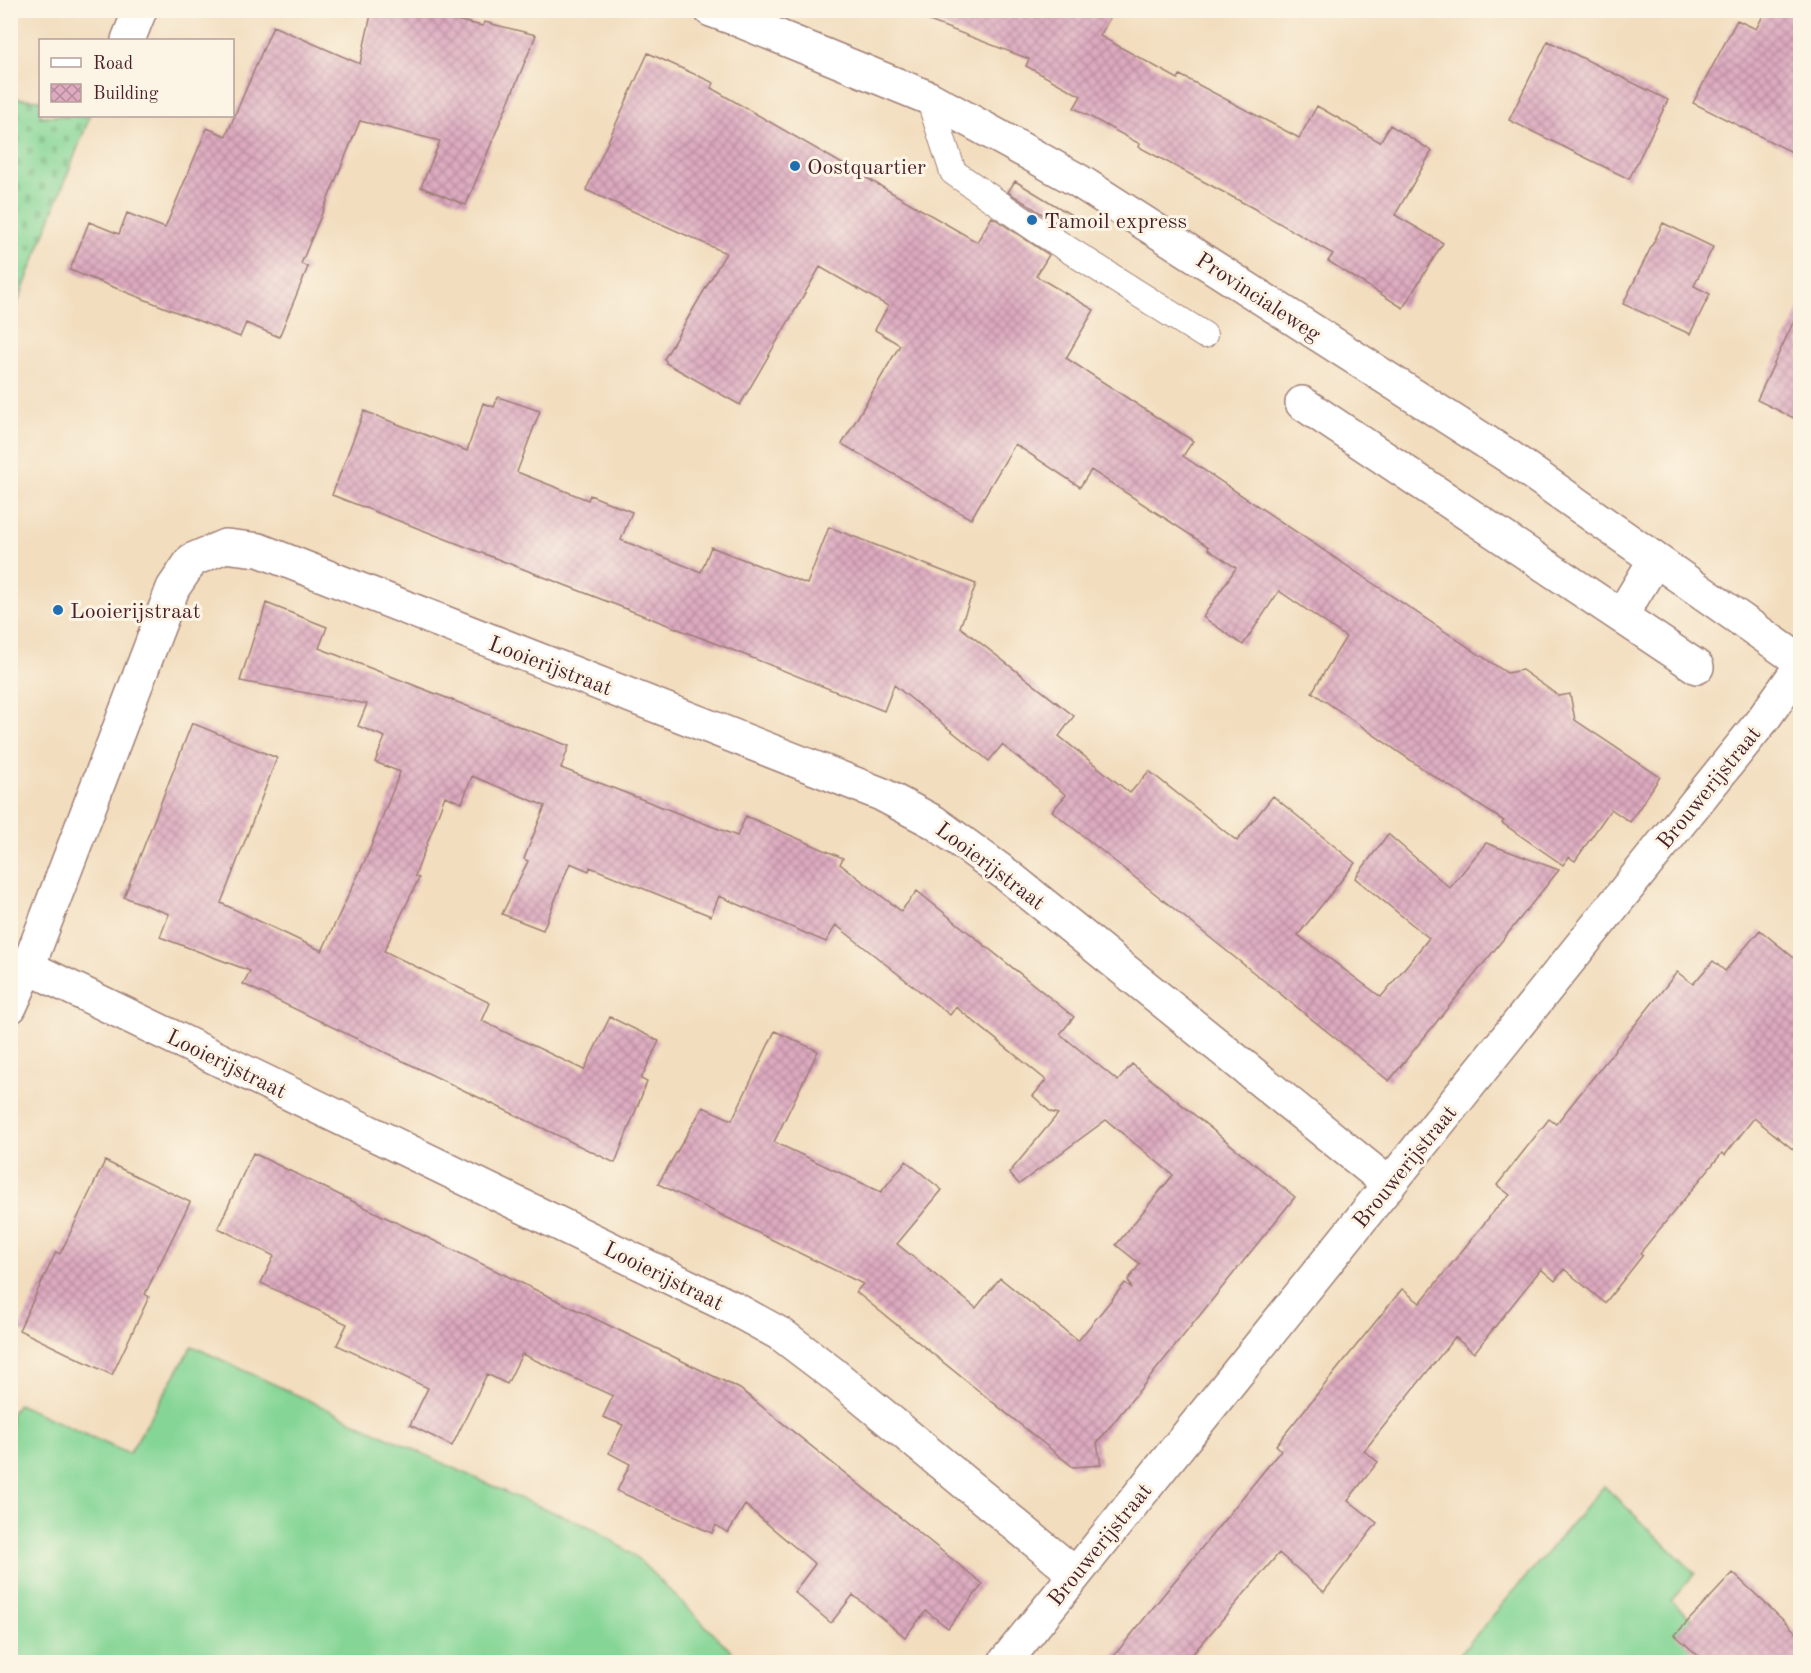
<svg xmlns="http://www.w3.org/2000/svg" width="1811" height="1673" font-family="'Old Standard TT',serif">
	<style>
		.grass { fill: #85d696; stroke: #687a60; stroke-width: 1.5 }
		.cemetery { fill: url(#cemetery-stones); stroke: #687a60; stroke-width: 1.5 }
		.building { fill: url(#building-cross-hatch) }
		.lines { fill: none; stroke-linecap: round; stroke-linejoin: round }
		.service-casing { stroke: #9e7e74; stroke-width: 28 }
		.minor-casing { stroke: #9e7e74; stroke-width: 36 }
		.tertiary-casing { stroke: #9e7e74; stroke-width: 36 }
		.service { stroke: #fff; stroke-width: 26 }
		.minor { stroke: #fff; stroke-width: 33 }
		.tertiary { stroke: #fff; stroke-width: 33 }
		.poi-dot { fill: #1f6fb2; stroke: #fcf5e5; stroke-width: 2 }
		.labels { text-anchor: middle; stroke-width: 6; stroke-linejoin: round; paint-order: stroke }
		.poi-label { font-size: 22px; fill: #4a1f2b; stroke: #fcf5e5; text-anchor: start }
		.street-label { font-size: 22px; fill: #4a1f2b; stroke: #fcf5e5 }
	</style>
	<defs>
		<pattern id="cemetery-stones" width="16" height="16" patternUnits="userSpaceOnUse" patternTransform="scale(1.5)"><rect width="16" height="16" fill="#85d696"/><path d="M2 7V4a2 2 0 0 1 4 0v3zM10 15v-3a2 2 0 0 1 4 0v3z" fill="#74b781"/></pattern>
		<pattern id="building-cross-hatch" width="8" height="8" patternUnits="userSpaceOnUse" patternTransform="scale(1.5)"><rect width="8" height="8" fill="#ddaac0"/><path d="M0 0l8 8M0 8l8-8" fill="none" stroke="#b58a9c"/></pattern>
	</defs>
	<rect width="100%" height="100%" fill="#fcf5e5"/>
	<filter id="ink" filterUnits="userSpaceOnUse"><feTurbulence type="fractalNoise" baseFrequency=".0167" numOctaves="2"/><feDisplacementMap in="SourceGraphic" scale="12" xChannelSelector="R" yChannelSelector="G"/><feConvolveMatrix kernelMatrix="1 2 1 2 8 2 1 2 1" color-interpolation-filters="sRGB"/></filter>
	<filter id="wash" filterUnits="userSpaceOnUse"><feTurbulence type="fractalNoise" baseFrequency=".008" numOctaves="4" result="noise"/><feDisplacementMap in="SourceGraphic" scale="24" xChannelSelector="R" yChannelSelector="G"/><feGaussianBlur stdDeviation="1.35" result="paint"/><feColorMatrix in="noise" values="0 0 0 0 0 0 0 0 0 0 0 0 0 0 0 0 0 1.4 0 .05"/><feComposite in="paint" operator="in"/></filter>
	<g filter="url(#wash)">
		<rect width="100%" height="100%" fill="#f2ddbe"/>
		<path class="grass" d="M192 1346 514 1496 595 1529 636 1557 742 1662H11V1414L18 1404 129 1454Z
			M1604 1486 1695 1573 1671 1601 1701 1627 1691 1639 1715 1662H1453Z"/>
		<path class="cemetery" d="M11 98 40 100V116H90L11 320Z"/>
		<g id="blocks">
			<path class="building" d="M372 10H409L483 26 484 22 536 35 466 205 421 187 440 141 360 121 301 264 308 267 279 337 246 323 240 337 70 270 89 222 119 234 127 213 165 228 207 128 226 136 273 26 360 64Z
				M911 10H1114L1100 36 1178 79 1180 75 1299 138 1317 106 1380 142 1390 125 1432 151 1395 215 1443 243 1403 308 1328 261 1333 254 1253 208 1139 147 1140 144 1074 108 1081 96 1026 66 1029 59 911 14Z
				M1766 10H1800V156L1693 103 1737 20 1756 29Z
				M1548 41 1668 100 1629 179 1509 120Z
				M648 53 714 83 711 88 977 242 992 217 1049 255 1036 276 1094 310 1066 358 1193 441 1183 456 1507 673 1522 670 1559 696 1570 694 1575 720 1660 777 1630 822 1611 809 1575 861 1569 857 1563 865 1502 823 1504 821 1429 773 1312 692 1346 637 1279 591 1243 645 1203 617 1236 568 1208 549 1209 547 1091 470 1080 487 1015 444 971 519 842 444 900 345 875 330 888 306 820 267 740 405 666 363V361L664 359 726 253 586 190Z
				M1015 181 1073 216 1065 229 1008 192Z
				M1663 223 1713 247 1694 286 1710 294 1690 334 1623 304Z
				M1800 308V421L1757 400Z
				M498 397 540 411 517 472 588 500 590 495 632 512 621 540 701 572 711 547 807 584 829 527 976 584 960 627 1074 716 1059 736 1130 793 1149 771 1237 841 1273 796 1355 863 1298 935 1381 997 1429 938 1355 878 1388 834 1450 888 1486 843 1559 870 1389 1081 1052 811 1066 795 1002 745 989 761 894 685 884 711 735 651 332 495 364 411 467 451 483 403 494 407Z
				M266 603 327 627 319 648 569 746 561 768 737 836 746 816 843 858 840 864 901 911 917 891 1074 1017 1060 1034 1118 1081 1132 1064 1295 1197 1097 1443 1101 1465 1073 1467 856 1292 863 1284 658 1184 703 1107 732 1120 775 1031 818 1051 774 1142 881 1192 906 1161 942 1190 897 1244 976 1308 1000 1278 1078 1341 1125 1283 1132 1288 1128 1280 1140 1264 1116 1245 1173 1175 1106 1120 1019 1184 1009 1173 1058 1114 1051 1112 1033 1096 1046 1080 956 1007 950 1015 836 925 826 942 719 896 711 916 590 867 589 871 570 863 543 930 502 914 528 861 524 859 545 806 472 776 462 803 445 796 415 876 419 878 384 951 490 1003 482 1021 584 1070 610 1017 659 1041 641 1079 647 1082 615 1163 243 984 250 971 160 937 169 914 124 897 192 723 277 758 221 903 322 951 368 854 400 772 375 762 385 737 358 726 367 704 240 681 258 624 260 625Z
				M1760 930 1800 963V1155L1754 1118 1725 1155 1722 1153 1640 1253 1643 1255 1605 1303 1564 1269 1555 1281 1541 1269 1474 1353 1455 1337 1364 1451 1378 1462 1348 1500 1377 1523 1324 1592 1279 1553 1186 1662H1109L1281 1450 1276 1445 1402 1289 1420 1303 1499 1205 1510 1195 1497 1185 1549 1119 1556 1124 1677 972 1693 984 1713 961 1725 971Z
				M253 1153 740 1389 983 1584 948 1628 926 1611 905 1637 853 1595 831 1623 794 1592 815 1564 745 1505 728 1533 716 1525 712 1533 617 1491 630 1464 609 1453 623 1425 603 1417 613 1396 522 1354 507 1384 487 1374 452 1446 410 1425 428 1388 337 1345 347 1324 261 1283 274 1256 218 1228Z
				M105 1161 190 1202 145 1294 149 1297 112 1375 19 1330 56 1252 60 1254Z
				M1733 1573 1800 1636V1662H1705L1675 1635Z"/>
		</g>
	</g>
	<g filter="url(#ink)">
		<use href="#blocks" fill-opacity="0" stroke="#9e7e74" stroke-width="1.5"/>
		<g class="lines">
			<g class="service-casing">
				<path id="service" d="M929 98 953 172 1039 231 1204 335"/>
			</g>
			<g class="minor-casing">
				<path id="minor" d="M128 40 140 10
					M1302 403 1697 667
					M1621 616 1655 560
					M28 967 731 1307 782 1335 832 1373 1075 1574
					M10 1007 28 967 173 588 192 560 225 546 259 550 881 794 934 822 1007 875 1389 1184
					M1005 1662 1764 718 1800 667"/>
			</g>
			<g class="tertiary-casing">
				<path id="tertiary" d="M711 10 736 19 929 98 1079 181 1508 456 1800 661"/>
			</g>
			<use href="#service" class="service"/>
			<use href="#minor" class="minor"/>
			<use href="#tertiary" class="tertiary"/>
		</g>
	</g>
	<g class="poi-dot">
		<circle cx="795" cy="166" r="6"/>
		<circle cx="1032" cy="220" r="6"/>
		<circle cx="58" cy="610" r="6"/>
	</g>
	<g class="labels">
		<g class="poi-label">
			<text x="807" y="174">Oostquartier</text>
			<text x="1044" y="228">Tamoil express</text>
			<text x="70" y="618">Looierijstraat</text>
		</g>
		<g class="street-label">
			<text transform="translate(1259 296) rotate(33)" y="8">Provincialeweg</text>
			<text transform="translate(551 665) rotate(21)" y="8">Looierijstraat</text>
			<text transform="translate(1708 787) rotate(-51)" y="8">Brouwerijstraat</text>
			<text transform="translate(991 865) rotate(37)" y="8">Looierijstraat</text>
			<text transform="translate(227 1063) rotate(26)" y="8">Looierijstraat</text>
			<text transform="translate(1404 1166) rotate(-51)" y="8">Brouwerijstraat</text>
			<text transform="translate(664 1275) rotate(26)" y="8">Looierijstraat</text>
			<text transform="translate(1099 1544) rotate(-51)" y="8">Brouwerijstraat</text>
		</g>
	</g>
	<rect width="1811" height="1673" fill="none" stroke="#fcf5e5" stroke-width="36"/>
	<rect x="39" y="39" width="195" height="78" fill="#fcf5e5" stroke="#b59f9b" stroke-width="1.5"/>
	<rect x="51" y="58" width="30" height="9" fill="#ffffff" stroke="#b59f9b" stroke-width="1.5"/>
	<text x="93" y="69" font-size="18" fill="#4a1f2b">Road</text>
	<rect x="51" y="84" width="30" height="18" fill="url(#building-cross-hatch)" stroke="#b59f9b" stroke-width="1.5"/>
	<text x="93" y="99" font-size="18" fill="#4a1f2b">Building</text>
</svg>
